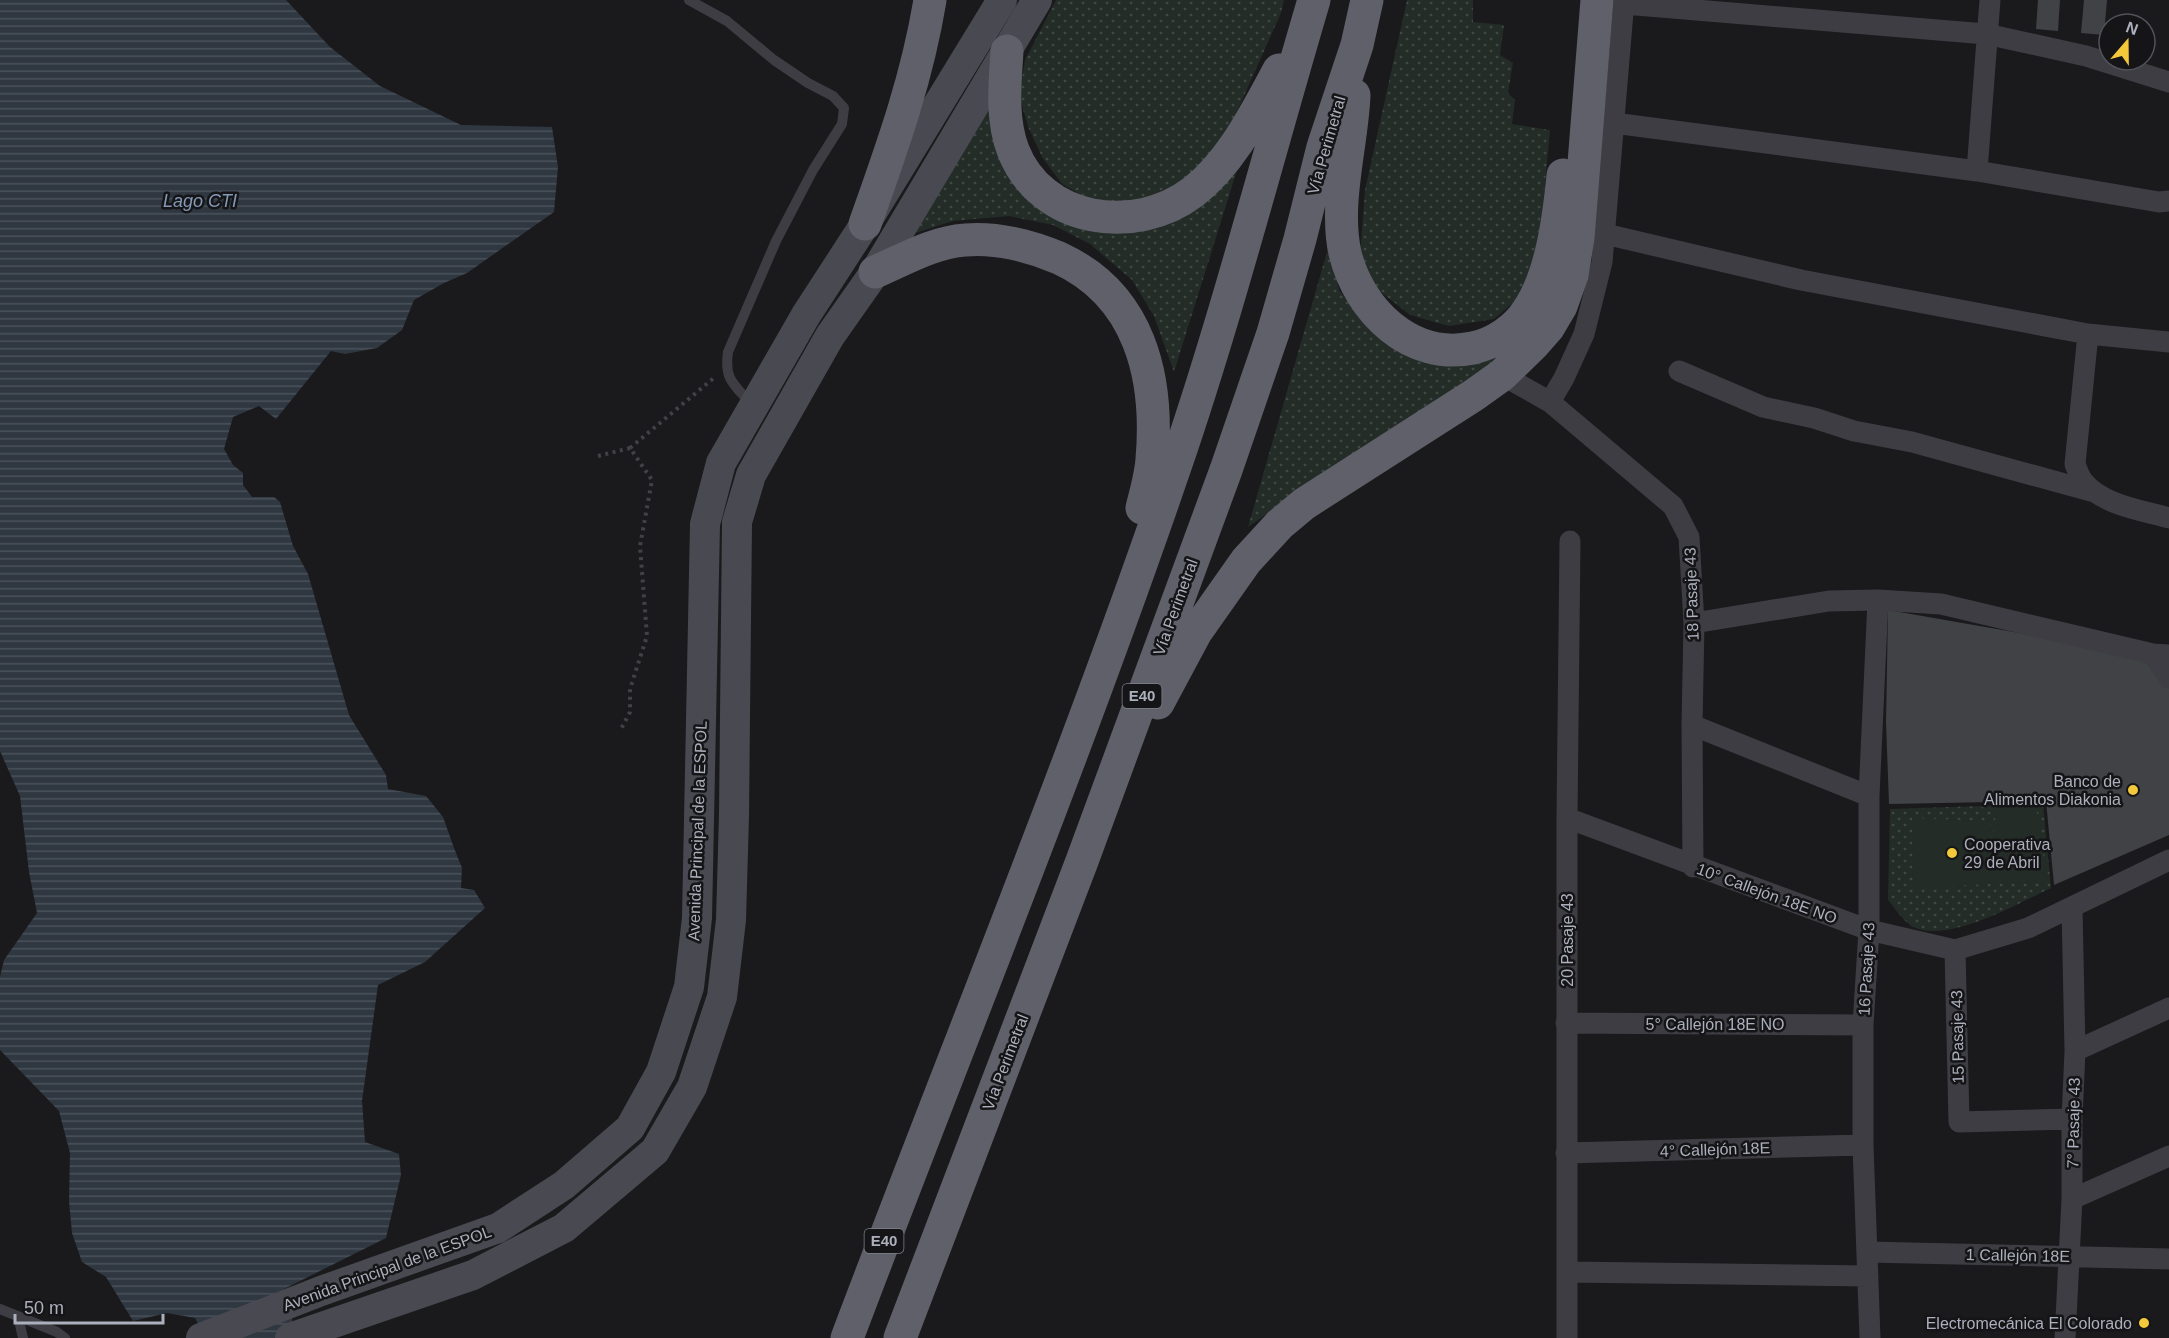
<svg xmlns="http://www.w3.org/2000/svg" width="2169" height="1338" font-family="Helvetica,sans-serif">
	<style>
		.green { fill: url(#green-dots) }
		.pitch { fill: #232c26 }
		.water { fill: url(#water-rules) }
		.building { fill: #414246 }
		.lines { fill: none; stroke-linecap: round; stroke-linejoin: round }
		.path { stroke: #414248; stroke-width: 4; stroke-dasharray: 3 4.5; stroke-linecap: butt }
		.service { stroke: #3d3d43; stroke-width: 10 }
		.minor { stroke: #3d3d43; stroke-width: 21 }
		.secondary { stroke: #494a51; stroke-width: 30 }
		.trunk { stroke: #5f6069; stroke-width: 33 }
		.poi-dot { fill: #f3c93b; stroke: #151517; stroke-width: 2 }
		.labels { text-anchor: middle; stroke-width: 5; stroke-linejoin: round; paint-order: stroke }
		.shield { fill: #151517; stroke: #7f818a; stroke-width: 1.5 }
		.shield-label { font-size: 15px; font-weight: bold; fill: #acafbc }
		.street-label { font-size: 16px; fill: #acafbc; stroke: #151517 }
		.poi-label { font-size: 16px; fill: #acafbc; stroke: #151517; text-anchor: end }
		.water-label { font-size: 18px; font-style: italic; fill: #8499b6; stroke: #151517 }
	</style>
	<defs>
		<pattern id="green-dots" width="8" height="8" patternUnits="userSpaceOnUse" patternTransform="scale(1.5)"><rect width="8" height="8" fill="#232c26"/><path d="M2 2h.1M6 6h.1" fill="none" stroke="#404844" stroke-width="1.8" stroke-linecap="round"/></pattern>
		<pattern id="water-rules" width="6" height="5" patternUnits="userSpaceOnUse" patternTransform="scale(1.5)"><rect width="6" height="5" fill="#2f3741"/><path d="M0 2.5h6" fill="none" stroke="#4a515a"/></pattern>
	</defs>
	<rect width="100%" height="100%" fill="#1a1a1c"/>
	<path class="green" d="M1056 0H1284L1281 13 1235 116 1203 168 1177 189 1136 206 1093 202 1062 184 1042 157 1029 129 1019 96 1025 60Z
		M1407 0H1473V22L1504 25 1500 55 1513 63 1508 93 1515 100 1512 124 1550 130 1537 269 1520 297 1494 319 1449 326 1410 315 1377 289 1360 257 1365 190Z
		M988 94 1022 179 1149 225 1243 151 1174 372 1154 316 1132 280 1090 244 1053 225 1009 216 953 221 912 234Z
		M1333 231V256L1339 290 1373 332 1523 338 1496 365 1365 445 1248 527Z
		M2043 804 2051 888C2019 903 1943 947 1910 925 1902 919 1894 907 1888 900L1890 809Z"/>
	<path class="pitch" d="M2036 806 2047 881 1913 888 1912 818 1990 821 1991 872 1996 807Z"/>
	<path class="water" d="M0 0H286L330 47 380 86 461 125 552 127 558 167 554 212 467 273 444 283 414 300 402 330 377 348 345 354 331 351 276 419 259 406 233 417 224 449 233 465 243 473V485L252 497H274L280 502 293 546 308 574 349 715 386 775 388 789 426 796 443 817 454 848 462 868 461 888 474 890 485 908 425 962 378 985 362 1101 365 1142 399 1154 401 1175 386 1238 284 1289 297 1338H206L195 1318 167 1313 133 1321 106 1277 82 1262 72 1233 69 1201 70 1153 59 1111 0 1050V977L4 960 37 913 29 872 20 796 0 751Z"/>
	<path class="building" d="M2038 0H2060L2058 31 2036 29Z
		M2084 0H2107L2104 35 2081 33Z
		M1888 610 2169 659V835L2054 885 2046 801 1889 804 1886 722Z"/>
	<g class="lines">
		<path class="path" d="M630 448 715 377
			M598 456 630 448 652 480 640 546 647 636 630 689V712L620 731"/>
		<path class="service" d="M689 0 727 21 774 60 808 83 833 96 844 108 842 124 813 170 776 241 728 352C724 380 734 384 751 404
			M0 1309 57 1332 65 1338
			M18 1316 23 1338"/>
		<path class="minor" d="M1624 4 1986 34 2086 56 2169 82
			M1614 123 1977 171 2159 202 2169 201
			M1977 171 1990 0
			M1605 234 1801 280 2088 334 2169 342
			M2088 334 2075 464C2077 469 2079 476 2083 481 2102 505 2141 510 2169 518
			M1679 371 1763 407 1814 418 1854 431 1912 442 2094 492
			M1502 375 1550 402 1673 506 1689 537 1694 623 1692 725 1693 867
			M1550 402 1564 378 1584 334 1602 262 1624 0
			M1694 623 1829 601 1878 600 1941 604 2153 654 2169 655
			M2153 654 2169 678
			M1692 725 1869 796
			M1567 818 1869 930 1955 950 2028 928 2169 860
			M1955 950 1959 1122 2072 1119
			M1566 1023 1863 1025
			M2075 1051 2169 1008
			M1566 1153 1863 1145
			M2072 1199 2169 1156
			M1867 1252 2169 1259
			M1567 1272 1868 1276
			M1567 1338V818L1570 541
			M1870 1338 1863 1145V1025L1869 930V796L1878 600
			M2065 1338 2072 1199V1119L2075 1051 2072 908"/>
		<path class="secondary" d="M201 1338 321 1291 498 1228 564 1185 630 1128 661 1072 689 987 697 918 705 524 721 463 806 315 865 224 1002 0
			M290 1338 473 1275 564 1228 655 1151 692 1087 722 997 731 920 734 815 737 522 751 475 830 336 875 272 1037 0"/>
		<path class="trunk" d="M1007 51C1005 84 1001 118 1013 150 1041 223 1135 236 1193 192 1232 162 1256 112 1279 70
			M1354 95C1352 145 1334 203 1345 253 1359 311 1411 361 1473 348 1495 343 1516 329 1528 310 1552 275 1559 216 1563 175
			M865 224C892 148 917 79 930 0
			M875 272C903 260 934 242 965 240 996 237 1031 246 1059 258 1140 295 1159 377 1152 459 1151 475 1146 492 1142 508
			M1158 703 1196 632 1246 561 1280 524 1304 504 1474 395 1502 375 1534 344 1548 328 1561 306 1572 275 1578 238 1597 0
			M847 1338C957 1047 1075 759 1176 464 1228 312 1268 155 1314 0
			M900 1338 1082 861 1226 470 1273 333 1300 239 1323 147 1357 45 1367 0"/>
	</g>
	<g class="poi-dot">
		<circle cx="2133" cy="790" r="6"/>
		<circle cx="1952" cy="853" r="6"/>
		<circle cx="2144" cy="1323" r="6"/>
	</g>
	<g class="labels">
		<g class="shield">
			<rect x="1122.5" y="684" width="39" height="24" rx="4.5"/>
			<rect x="864.5" y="1229" width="39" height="24" rx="4.5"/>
		</g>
		<g class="shield-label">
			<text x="1142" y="701">E40</text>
			<text x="884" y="1246">E40</text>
		</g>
		<g class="street-label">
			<text transform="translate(1326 145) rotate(-74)" y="6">Vía Perimetral</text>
			<text transform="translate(1691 594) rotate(-92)" y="6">18 Pasaje 43</text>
			<text transform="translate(1175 607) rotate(-70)" y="6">Vía Perimetral</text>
			<text transform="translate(697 831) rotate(-88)" y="6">Avenida Principal de la ESPOL</text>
			<text transform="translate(1767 893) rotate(20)" y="6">10° Callejón 18E NO</text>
			<text transform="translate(1567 940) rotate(-90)" y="6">20 Pasaje 43</text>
			<text transform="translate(1866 969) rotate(-87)" y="6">16 Pasaje 43</text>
			<text x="1715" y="1030">5° Callejón 18E NO</text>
			<text transform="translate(1957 1037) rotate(-91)" y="6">15 Pasaje 43</text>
			<text transform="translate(1005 1062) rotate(-69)" y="6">Vía Perimetral</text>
			<text transform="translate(2073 1123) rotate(-89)" y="6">7° Pasaje 43</text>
			<text transform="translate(1715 1149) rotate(-2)" y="6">4° Callejón 18E</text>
			<text transform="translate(2018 1255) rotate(1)" y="6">1 Callejón 18E</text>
			<text transform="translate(387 1268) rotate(-20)" y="6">Avenida Principal de la ESPOL</text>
		</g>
		<g class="poi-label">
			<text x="2121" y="787">Banco de<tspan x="2121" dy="18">Alimentos Diakonia</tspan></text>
			<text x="1964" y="850" text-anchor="start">Cooperativa<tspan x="1964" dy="18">29 de Abril</tspan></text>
			<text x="2132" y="1329">Electromecánica El Colorado</text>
		</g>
		<g class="water-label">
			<text x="200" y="207">Lago CTI</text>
		</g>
	</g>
	<g transform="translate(2127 42) rotate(20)"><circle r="28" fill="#151517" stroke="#515359" stroke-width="1.5"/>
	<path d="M0-4.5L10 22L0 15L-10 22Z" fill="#f3c93b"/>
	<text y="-9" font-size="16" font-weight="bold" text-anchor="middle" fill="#acafbc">N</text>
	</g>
	<path d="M15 1314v9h148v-9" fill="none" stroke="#acafbc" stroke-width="3"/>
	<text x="24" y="1314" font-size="18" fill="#acafbc" stroke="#151517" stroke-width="4.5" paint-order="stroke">50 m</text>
</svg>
